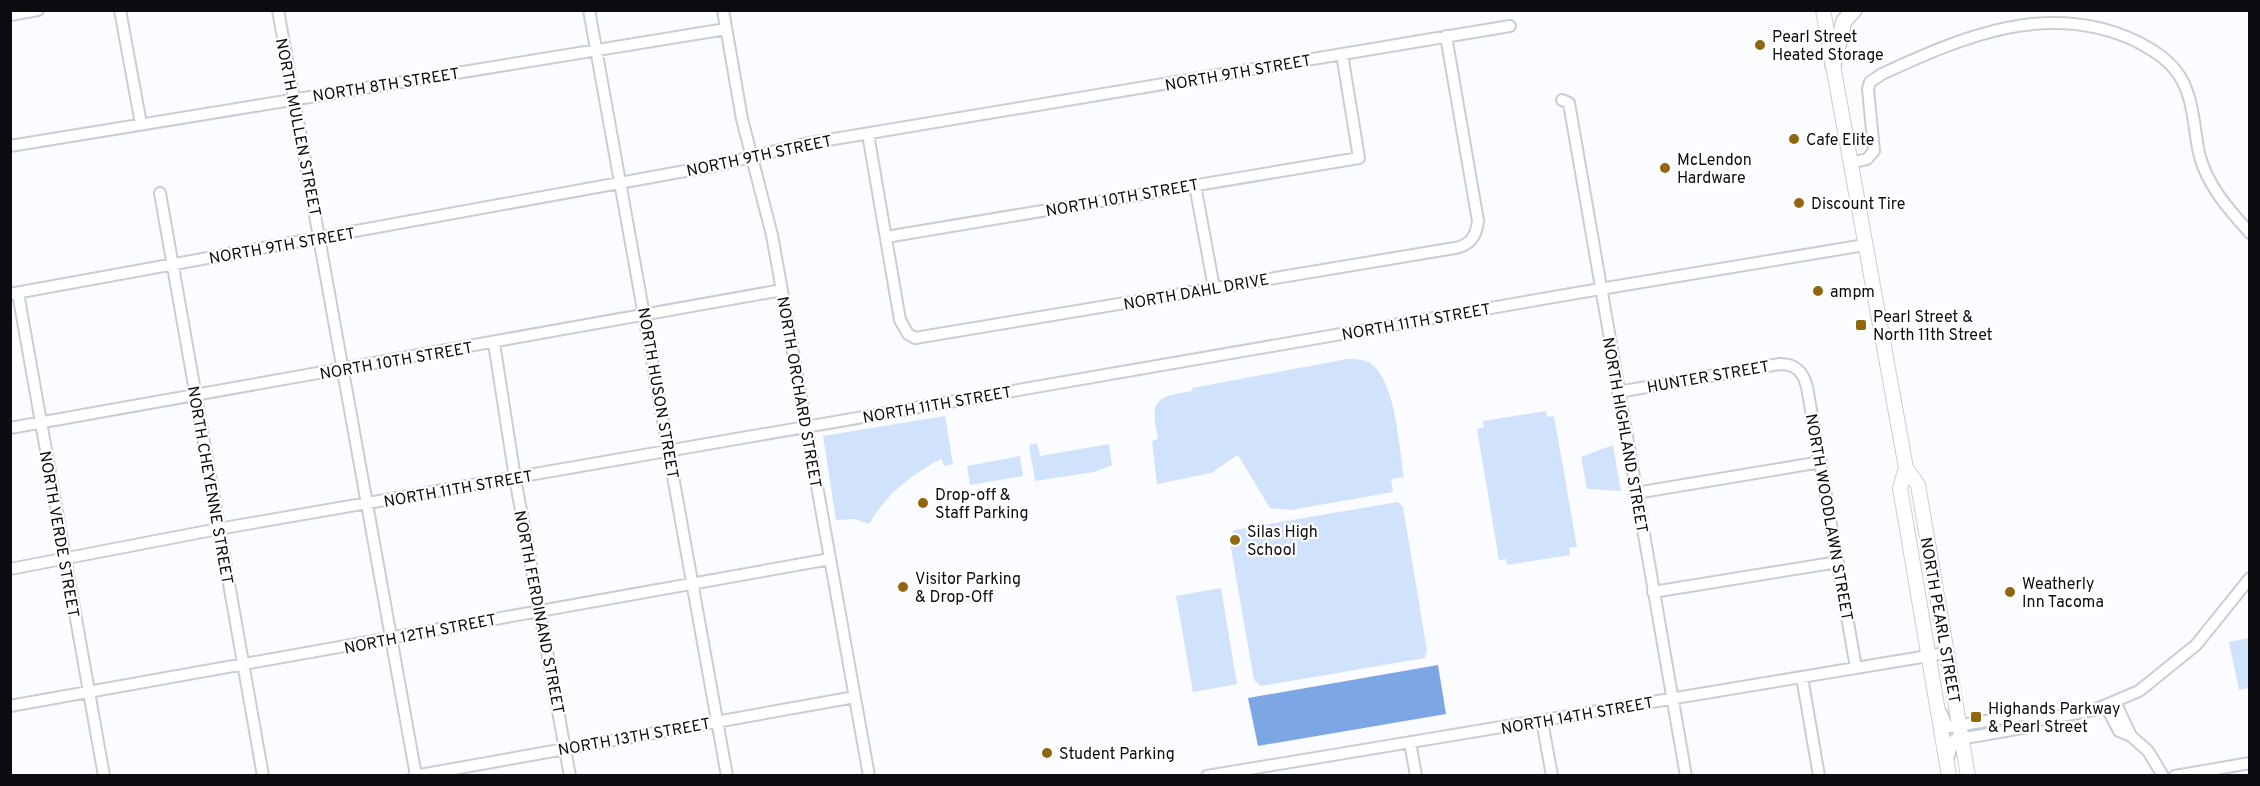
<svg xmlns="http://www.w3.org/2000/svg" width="2260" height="786" font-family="Overpass,sans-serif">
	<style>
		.green { fill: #d1e2fc }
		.water { fill: #7da6e5 }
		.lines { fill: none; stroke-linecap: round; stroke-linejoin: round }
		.minor-casing { stroke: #c9ced4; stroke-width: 14 }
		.major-casing { stroke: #c9ced4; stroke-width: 16 }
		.highway-casing { stroke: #c9ced4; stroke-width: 18 }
		.minor { stroke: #fff; stroke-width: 10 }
		.major { stroke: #fff; stroke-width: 14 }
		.highway { stroke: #fff; stroke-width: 15 }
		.poi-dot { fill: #90660e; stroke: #fff; stroke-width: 2 }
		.labels { text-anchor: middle; stroke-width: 4.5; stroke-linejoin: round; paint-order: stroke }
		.poi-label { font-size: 16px; fill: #0c0d10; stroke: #fff; text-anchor: start }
		.street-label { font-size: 16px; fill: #0c0d10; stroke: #fff }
	</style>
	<rect width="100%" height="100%" fill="#fafcff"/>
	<path class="green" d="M1347 359C1355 359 1363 359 1370 363 1396 380 1399 448 1404 477L1391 479 1393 492 1291 510 1270 508 1238 455 1211 473 1157 484 1152 441 1158 439C1150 400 1154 397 1193 391L1192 388Z
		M1546 411 1547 417 1554 416 1577 547 1569 548 1570 555 1507 565 1506 559 1499 560 1477 429 1484 427 1483 421Z
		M945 416 953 464 944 466 941 459C912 474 885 495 869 524L855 519 836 520 823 436Z
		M1037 443 1040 456 1109 444 1112 465 1094 472 1035 481 1029 445Z
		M1613 445 1621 491 1587 489 1581 457Z
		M1020 456 1023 476 970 485 967 466Z
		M1398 502 1403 507 1427 651 1425 658 1261 686 1254 680 1229 537 1234 530Z
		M1221 588 1237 684 1193 692 1176 596Z
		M2249 638V688L2239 690 2229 642Z"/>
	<path class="water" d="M1438 665 1446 714 1258 746 1248 698Z"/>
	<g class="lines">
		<g class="minor-casing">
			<path id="minor" d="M120 10 141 124
				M278 10 416 776
				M589 10 727 776
				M723 10 742 119 772 235 869 776
				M10 15 38 10
				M1562 100 1569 103 1686 776
				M868 134 900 320 908 334 915 338 1455 248C1471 245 1476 236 1478 221L1446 36
				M10 146 726 29
				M1851 163 1867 159 1874 151 1868 89 1870 82 1882 74C1964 36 2049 0 2136 41 2155 51 2173 62 2183 82 2194 104 2194 130 2199 153 2206 184 2229 210 2250 233
				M1195 185 1214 288
				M160 193 263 776
				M886 237 1359 158 1342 54
				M18 293 104 776
				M10 294 718 165 804 144 1510 26
				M494 343 515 478 570 776
				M1618 392 1780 364C1796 364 1803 372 1807 387L1856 668
				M10 428 782 290
				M1636 493 1821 462
				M10 569 218 529 1600 289 1865 245
				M1653 592 1838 562
				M1802 677 1819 776
				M2115 702 2131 736
				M10 706 830 559
				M2106 706 2119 731 2131 736 2148 751 2163 776
				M1942 714 1946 724 1950 727 2023 715 2039 720
				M1542 721 1552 776
				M1410 742 1416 776
				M1948 758 1954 740 2028 727 2039 720 2094 710 2139 691 2196 645 2250 578
				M414 776 855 697
				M1207 776 1946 653
				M2175 776 2250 763"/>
		</g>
		<g class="major-casing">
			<path id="major" d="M1823 10 1906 468 1900 488 1949 776
				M1906 468 1918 485 1968 776"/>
		</g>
		<g class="highway-casing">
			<path id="highway" d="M1833 65 1844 21 1854 10"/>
		</g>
		<use href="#minor" class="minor"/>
		<use href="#major" class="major"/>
		<use href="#highway" class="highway"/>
	</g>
	<g class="poi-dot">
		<circle cx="1760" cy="45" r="6"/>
		<circle cx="1794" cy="139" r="6"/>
		<circle cx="1665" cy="168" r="6"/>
		<circle cx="1799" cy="203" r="6"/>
		<circle cx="1818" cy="291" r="6"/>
		<rect x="1855" y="319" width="12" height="12" rx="3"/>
		<circle cx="923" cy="503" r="6"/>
		<circle cx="1235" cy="540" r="6"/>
		<circle cx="903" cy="587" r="6"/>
		<circle cx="2010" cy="592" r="6"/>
		<rect x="1970" y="711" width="12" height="12" rx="3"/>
		<circle cx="1047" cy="753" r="6"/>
	</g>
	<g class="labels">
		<g class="poi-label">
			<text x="1772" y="42">Pearl Street<tspan x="1772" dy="18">Heated Storage</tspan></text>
			<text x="1806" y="145">Cafe Elite</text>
			<text x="1677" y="165">McLendon<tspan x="1677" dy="18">Hardware</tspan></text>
			<text x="1811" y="209">Discount Tire</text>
			<text x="1830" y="297">ampm</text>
			<text x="1873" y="322">Pearl Street &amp;<tspan x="1873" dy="18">North 11th Street</tspan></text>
			<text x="935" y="500">Drop-off &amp;<tspan x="935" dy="18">Staff Parking</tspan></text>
			<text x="1247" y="537">Silas High<tspan x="1247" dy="18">School</tspan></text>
			<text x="915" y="584">Visitor Parking<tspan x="915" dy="18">&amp; Drop-Off</tspan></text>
			<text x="2022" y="589">Weatherly<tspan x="2022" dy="18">Inn Tacoma</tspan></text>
			<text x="1988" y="714">Highands Parkway<tspan x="1988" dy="18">&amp; Pearl Street</tspan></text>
			<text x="1059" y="759">Student Parking</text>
		</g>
		<g class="street-label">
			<text transform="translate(1238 72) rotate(-10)" y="6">NORTH 9TH STREET</text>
			<text transform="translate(386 84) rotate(-9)" y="6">NORTH 8TH STREET</text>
			<text transform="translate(299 127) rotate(79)" y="6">NORTH MULLEN STREET</text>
			<text transform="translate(759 155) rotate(-12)" y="6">NORTH 9TH STREET</text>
			<text transform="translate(1122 197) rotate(-10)" y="6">NORTH 10TH STREET</text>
			<text transform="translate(282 245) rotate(-10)" y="6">NORTH 9TH STREET</text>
			<text transform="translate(1196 291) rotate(-10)" y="6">NORTH DAHL DRIVE</text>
			<text transform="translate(1416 321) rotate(-10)" y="6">NORTH 11TH STREET</text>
			<text transform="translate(396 360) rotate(-10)" y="6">NORTH 10TH STREET</text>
			<text transform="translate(1708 376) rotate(-10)" y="6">HUNTER STREET</text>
			<text transform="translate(800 392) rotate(80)" y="6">NORTH ORCHARD STREET</text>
			<text transform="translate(659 393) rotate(80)" y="6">NORTH HUSON STREET</text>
			<text transform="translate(937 404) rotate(-10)" y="6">NORTH 11TH STREET</text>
			<text transform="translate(1626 435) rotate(80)" y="6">NORTH HIGHLAND STREET</text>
			<text transform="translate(211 485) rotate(80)" y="6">NORTH CHEYENNE STREET</text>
			<text transform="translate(458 488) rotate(-10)" y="6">NORTH 11TH STREET</text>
			<text transform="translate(1830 517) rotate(80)" y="6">NORTH WOODLAWN STREET</text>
			<text transform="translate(60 534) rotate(80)" y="6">NORTH VERDE STREET</text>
			<text transform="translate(540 612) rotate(79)" y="6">NORTH FERDINAND STREET</text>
			<text transform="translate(1941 620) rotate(80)" y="6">NORTH PEARL STREET</text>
			<text transform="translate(420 633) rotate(-11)" y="6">NORTH 12TH STREET</text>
			<text transform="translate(1577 715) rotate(-10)" y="6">NORTH 14TH STREET</text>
			<text transform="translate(634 736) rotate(-10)" y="6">NORTH 13TH STREET</text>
		</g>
	</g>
	<rect width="2260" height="786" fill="none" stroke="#0c0d10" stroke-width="24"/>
</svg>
